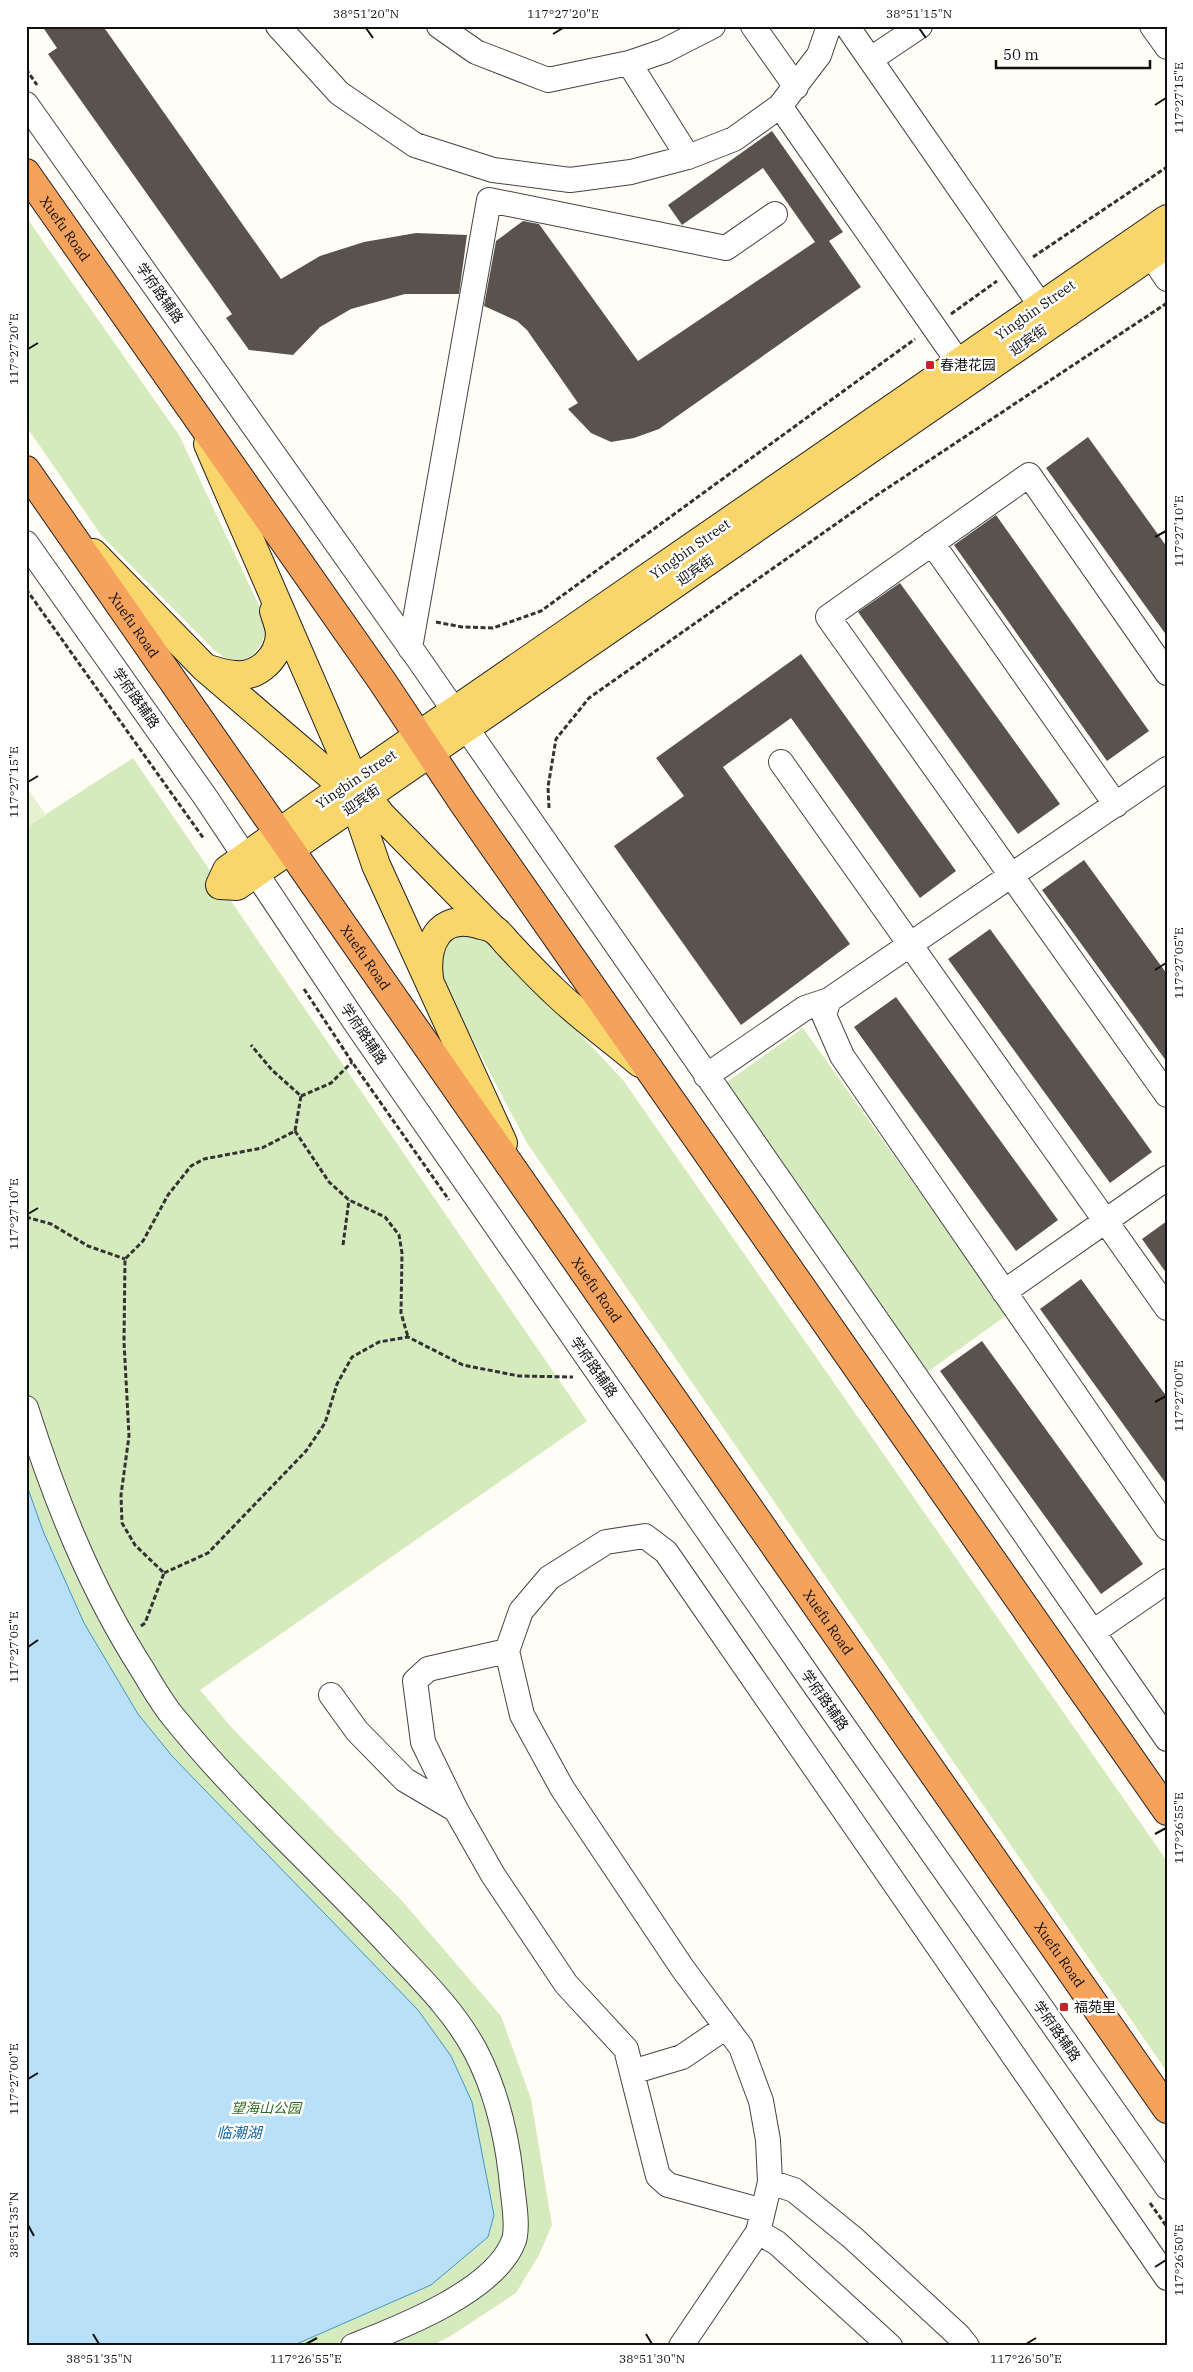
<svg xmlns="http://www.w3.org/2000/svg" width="1193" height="2372" font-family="'IBM Plex Serif','Noto Sans SC',serif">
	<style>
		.green { fill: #d5ebbd }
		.pitch { fill: #e6f2cf }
		.water { fill: #b9e0f7; stroke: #3f96cf }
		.building { fill: #5a524d }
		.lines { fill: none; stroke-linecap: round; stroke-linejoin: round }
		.minor-casing { stroke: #444; stroke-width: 26 }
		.major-casing { stroke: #222; stroke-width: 30 }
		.highway-casing { stroke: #222; stroke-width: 30 }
		.path { stroke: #333; stroke-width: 3; stroke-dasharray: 5 2.5; stroke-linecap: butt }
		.minor { stroke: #fff; stroke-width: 24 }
		.major { stroke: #f9d66b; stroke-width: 28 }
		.highway { stroke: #f5a25d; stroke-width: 28 }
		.ticks { fill: none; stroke: #111; stroke-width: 2 }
		.poi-dot { fill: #c4262e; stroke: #fff; stroke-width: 2 }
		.labels { text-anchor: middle; stroke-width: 5; stroke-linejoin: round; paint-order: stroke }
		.street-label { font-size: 14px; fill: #111; stroke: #fff }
		.poi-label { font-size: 14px; fill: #111; stroke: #fff; text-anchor: start }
		.park-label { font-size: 14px; font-style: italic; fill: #2f6b1f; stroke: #fff }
		.water-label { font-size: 15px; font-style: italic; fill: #1768a6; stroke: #fff }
		.neatline { fill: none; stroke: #111; stroke-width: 2 }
		.ticks-label { font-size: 12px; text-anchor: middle; fill: #111 }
	</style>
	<rect width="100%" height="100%" fill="#fffdf5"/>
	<path class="green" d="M26 217 179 435 268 625C263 643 254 664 231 660 225 659 219 653 214 650L101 535 26 426Z
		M133 758 587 1421 200 1690 233 1729 403 1902 501 2016 531 2099 552 2225 539 2255 516 2293 449 2337 431 2346H26V827Z
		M462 928 493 941 623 1080 1167 1861V2072L527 1143 437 972 438 948Z
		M803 1028 1007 1315 926 1373 724 1084Z"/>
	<path class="pitch" d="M26 786 46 815 26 828Z"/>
	<path class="water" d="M26 1483 43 1531 84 1623 138 1714 172 1756 418 2010 451 2056 472 2102 494 2215 488 2237 431 2285 292 2346H26Z"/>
	<path class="building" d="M42 26H103L281 279 320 256 364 242 416 233 467 235 459 294H405L351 309 320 327 293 355 249 350 226 318 232 314 48 54 57 48Z
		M772 131 843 232 829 241 861 287 659 429 634 438 611 442 591 433 568 409 578 403 527 330 517 321 484 306 496 241 523 221 539 224 638 361 815 242 763 168 682 225 668 205Z
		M1088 437 1167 547V636L1046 468Z
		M996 515 1149 731 1107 761 954 545Z
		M900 583 1060 804 1018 834 858 612Z
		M801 654 956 871 920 898 791 718 723 767 850 944 741 1025 614 846 684 796 656 758Z
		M1084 860 1167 974V1062L1042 890Z
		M990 929 1152 1152 1110 1183 948 959Z
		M896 997 1058 1220 1016 1251 854 1027Z
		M1167 1221V1274L1142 1239Z
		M1081 1279 1167 1397V1485L1040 1309Z
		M982 1341 1143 1564 1101 1594 940 1371Z"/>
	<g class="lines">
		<g class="minor-casing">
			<path id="minor" d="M278 26 339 93 415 145 493 170 570 180 631 172 688 157 734 139 780 106 819 55 829 26
				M439 26 476 52 548 80 629 63 664 51 713 26
				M753 26 796 87
				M847 26 1041 306
				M1152 26 1167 47
				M871 59 920 26
				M629 63 688 157
				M26 104 417 657 1167 1739
				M780 106 959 363
				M1140 239 1167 279
				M26 543 206 798 357 1025 816 1687 1167 2187
				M932 543 1116 805
				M410 648 489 200 726 248 775 214
				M1167 673 1029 475 828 617 1167 1095
				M781 762 1167 1308
				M829 1000 824 1015 842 1056 1167 1528
				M706 1076 805 1008 829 1000 1167 769
				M1004 1292 1167 1178
				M26 1408C55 1499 90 1588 142 1669 151 1684 160 1700 171 1714 238 1798 319 1869 392 1948 422 1980 454 2011 475 2050 495 2088 506 2132 511 2175 512 2192 519 2224 514 2240 496 2291 399 2328 353 2346
				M1093 1632 1167 1581
				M507 1651 428 1669 415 1681 423 1742 456 1810 493 1875 566 1984 626 2049 658 2176 668 2185 763 2211
				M331 1695 357 1731 405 1780 456 1810
				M632 2072 682 2057 726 2027
				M770 2182 794 2190 853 2238 959 2336 967 2346
				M758 2232 777 2243 890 2346
				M681 2346 758 2232 770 2182 768 2140 761 2101 741 2047 683 1969 562 1788 522 1715 507 1651 521 1611 549 1578 606 1542 645 1536 666 1552 1167 2278"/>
		</g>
		<g class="major-casing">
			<path id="major" d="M1167 219 318 805 227 870 220 885 237 886 1167 244
				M208 444 354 780 381 815 493 929
				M93 553 204 667 344 787 355 803 376 865 503 1143
				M205 668C215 671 226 675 236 675 259 677 279 657 280 634 280 627 276 618 274 611
				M429 978C425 945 438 913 478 924 483 926 489 926 493 929 499 932 504 940 509 945 523 960 537 975 552 989 579 1016 611 1038 640 1063"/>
		</g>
		<g class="highway-casing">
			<g id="highway">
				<path id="s1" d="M26 173 382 681 464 804 1167 1811"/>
				<path id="s2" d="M26 470 1167 2109"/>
			</g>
		</g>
		<path class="path" d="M26 69 37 85
			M1033 257 1167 167
			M951 314 997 281
			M26 589 204 839
			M436 622 462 627 493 628 541 611 915 339
			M549 808 548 787 556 739 589 698 877 495 1167 303
			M304 989 352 1062 449 1200
			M301 1096 331 1083 352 1062
			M295 1131 329 1182 349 1200 385 1217 399 1235 402 1253 401 1313 408 1337
			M26 1217 51 1224 88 1246 125 1259
			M343 1245 349 1200
			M164 1573 208 1553 306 1451 325 1423 337 1384 352 1357 379 1342 408 1337 463 1365 519 1376 573 1377
			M141 1626 145 1623 164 1573 135 1545 122 1523 121 1495 129 1436 124 1342 125 1259 143 1241 168 1195 191 1166 204 1159 262 1148 295 1131 301 1096 272 1070 251 1045
			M1150 2203 1167 2227"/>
		<use href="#minor" class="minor"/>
		<use href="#major" class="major"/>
		<use href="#highway" class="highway"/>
	</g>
	<path class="ticks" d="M366 28 373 38M919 28 926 38M553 34 563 28M1155 105 1166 98M28 349 38 343M1155 537 1166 531M28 782 38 776M1155 970 1166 963M28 1214 38 1208M1155 1402 1166 1396M28 1647 38 1640M1155 1834 1166 1828M28 2079 38 2073M28 2225 34 2236M1155 2267 1166 2260M93 2334 99 2344M646 2334 652 2344M306 2344 317 2338M1026 2344 1036 2338"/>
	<g class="poi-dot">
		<rect x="925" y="360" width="10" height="10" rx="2.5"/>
		<rect x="1059" y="2002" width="10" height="10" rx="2.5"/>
	</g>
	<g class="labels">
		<g class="street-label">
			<text dy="5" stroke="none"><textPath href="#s1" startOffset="68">Xuefu Road</textPath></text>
			<text transform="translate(160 293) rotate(55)" y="5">学府路辅路</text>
			<text transform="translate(1035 310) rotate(-35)" y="5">Yingbin Street</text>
			<text transform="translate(1028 340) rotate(-35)" y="5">迎宾街</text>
			<text transform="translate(690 549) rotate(-35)" y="5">Yingbin Street</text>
			<text transform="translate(695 570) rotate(-35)" y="5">迎宾街</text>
			<text dy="5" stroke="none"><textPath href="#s2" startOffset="189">Xuefu Road</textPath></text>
			<text transform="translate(136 698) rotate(55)" y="5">学府路辅路</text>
			<text transform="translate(356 779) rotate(-34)" y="5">Yingbin Street</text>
			<text transform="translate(361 800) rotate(-35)" y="5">迎宾街</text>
			<text dy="5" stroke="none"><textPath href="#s2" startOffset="594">Xuefu Road</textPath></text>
			<text transform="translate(364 1034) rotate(56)" y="5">学府路辅路</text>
			<text dy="5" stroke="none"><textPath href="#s2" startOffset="999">Xuefu Road</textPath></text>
			<text transform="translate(594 1367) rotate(55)" y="5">学府路辅路</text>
			<text dy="5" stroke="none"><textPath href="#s2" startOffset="1404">Xuefu Road</textPath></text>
			<text transform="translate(825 1700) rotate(55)" y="5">学府路辅路</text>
			<text dy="5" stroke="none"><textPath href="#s2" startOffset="1809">Xuefu Road</textPath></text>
			<text transform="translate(1057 2031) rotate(55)" y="5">学府路辅路</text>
		</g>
		<g class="poi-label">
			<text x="940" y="370">春港花园</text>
			<text x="1074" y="2012">福苑里</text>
		</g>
		<g class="park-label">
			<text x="266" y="2113">望海山公园</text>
		</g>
		<g class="water-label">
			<text x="239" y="2138">临潮湖</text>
		</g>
	</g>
	<rect width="1193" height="2372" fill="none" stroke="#ffffff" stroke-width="55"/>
	<path d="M996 60v8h154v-8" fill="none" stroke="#111111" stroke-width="2.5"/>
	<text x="1003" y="60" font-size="15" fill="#111111" stroke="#ffffff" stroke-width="4" paint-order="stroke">50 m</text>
	<rect x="28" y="28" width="1138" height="2316" class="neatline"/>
	<g class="ticks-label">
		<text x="366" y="18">38°51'20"N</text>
		<text x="563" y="18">117°27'20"E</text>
		<text x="919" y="18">38°51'15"N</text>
		<text transform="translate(1179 98) rotate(-90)" y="4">117°27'15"E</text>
		<text transform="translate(14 349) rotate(-90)" y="4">117°27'20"E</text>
		<text transform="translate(1179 531) rotate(-90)" y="4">117°27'10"E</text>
		<text transform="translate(14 782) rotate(-90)" y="4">117°27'15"E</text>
		<text transform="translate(1179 963) rotate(-90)" y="4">117°27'05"E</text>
		<text transform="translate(14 1214) rotate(-90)" y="4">117°27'10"E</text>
		<text transform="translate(1179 1396) rotate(-90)" y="4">117°27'00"E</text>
		<text transform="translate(14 1647) rotate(-90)" y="4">117°27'05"E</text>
		<text transform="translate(1179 1828) rotate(-90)" y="4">117°26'55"E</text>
		<text transform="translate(14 2079) rotate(-90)" y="4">117°27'00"E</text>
		<text transform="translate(14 2225) rotate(-90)" y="4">38°51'35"N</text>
		<text transform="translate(1179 2260) rotate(-90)" y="4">117°26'50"E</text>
		<text x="99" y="2363">38°51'35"N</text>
		<text x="306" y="2363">117°26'55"E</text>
		<text x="652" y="2363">38°51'30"N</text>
		<text x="1026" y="2363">117°26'50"E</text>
	</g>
</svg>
